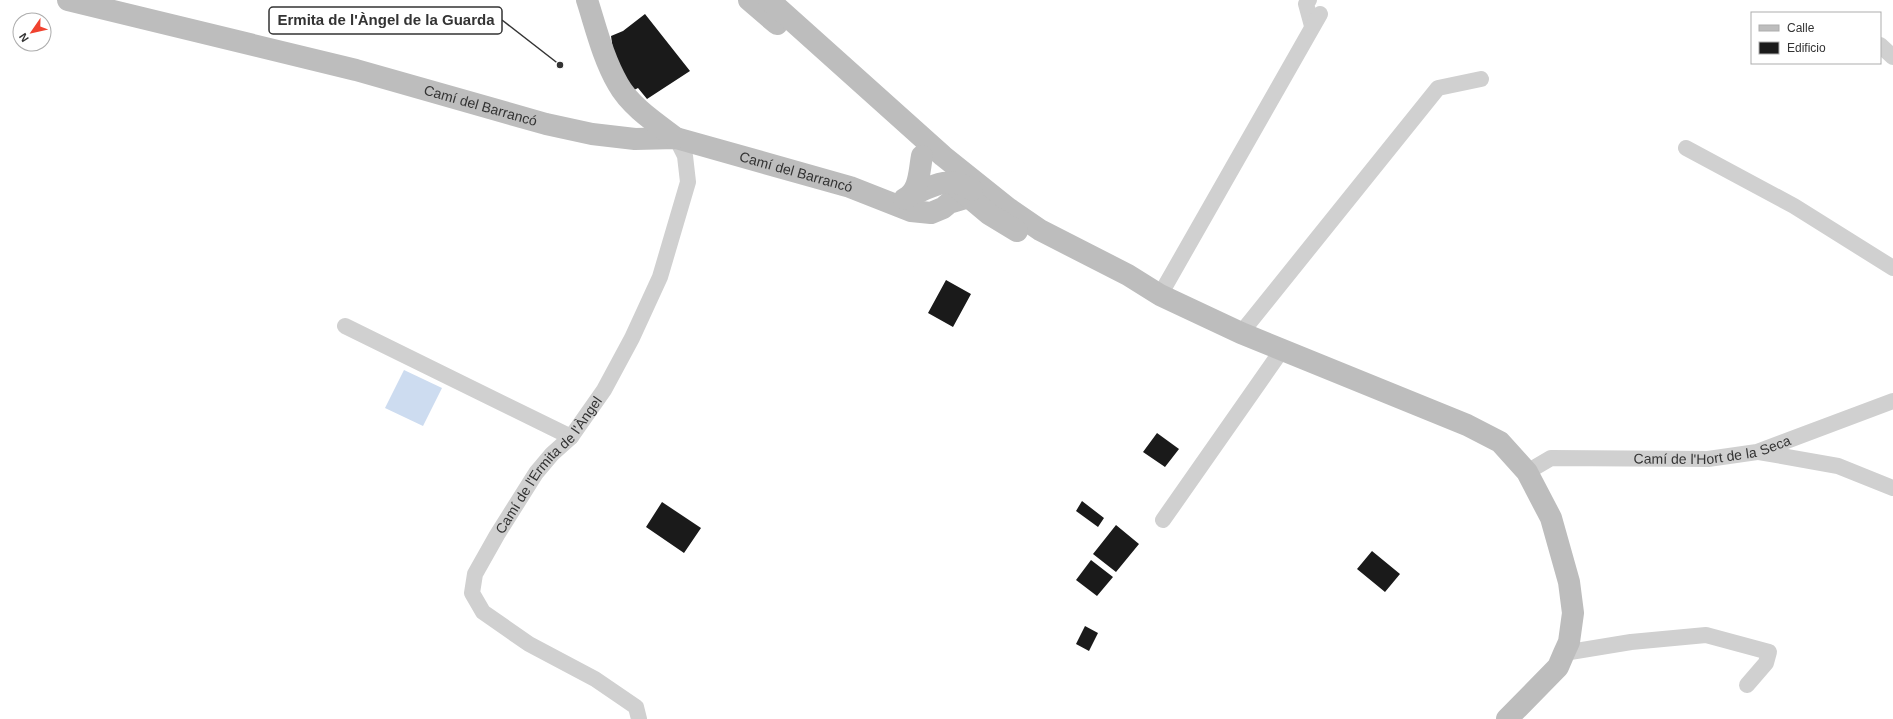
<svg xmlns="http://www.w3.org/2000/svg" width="1893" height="719" font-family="Arial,sans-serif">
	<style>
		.water { fill: #cddcf0 }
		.building { fill: #1a1a1a }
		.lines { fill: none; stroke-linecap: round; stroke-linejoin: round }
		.street { stroke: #d0d0d0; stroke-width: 16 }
		.secondary { stroke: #bdbdbd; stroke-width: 22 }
		.labels { text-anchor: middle; stroke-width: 4; stroke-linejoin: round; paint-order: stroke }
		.street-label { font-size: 14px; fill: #333; stroke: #fff }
		.leader { fill: none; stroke: #333; stroke-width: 1.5 }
		.callout-dot { fill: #333; stroke: #fff; stroke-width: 1.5 }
		.callout { fill: #fff; stroke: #333; stroke-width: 1.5 }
		.callout-label { font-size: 15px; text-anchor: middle; font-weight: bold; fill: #333 }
	</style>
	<rect width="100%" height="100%" fill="#fff"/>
	<path class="water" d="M404 370 442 388 423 426 385 408Z"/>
	<path class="building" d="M645 14 690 71 647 99 638 88 632 91 614 57 611 36 623 31Z
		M946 280 971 294 953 327 928 313Z
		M1157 433 1179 449 1165 467 1143 452Z
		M1082 501 1104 518 1098 527 1076 511Z
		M662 502 701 528 684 553 646 527Z
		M1116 525 1139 544 1116 572 1093 554Z
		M1372 551 1400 574 1385 592 1357 569Z
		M1091 560 1113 577 1097 596 1076 580Z
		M1085 626 1098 633 1089 651 1076 644Z"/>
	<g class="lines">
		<g class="street">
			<path d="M1309 0 1306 4 1312 26"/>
			<path d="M1880 45 1893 57"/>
			<path d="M1686 148 1794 206 1893 268"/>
			<path d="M1160 295 1320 14"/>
			<path d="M345 326 571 437"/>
			<path d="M1241 333 1438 88 1481 79"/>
			<path d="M1759 452 1838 466 1893 488"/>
			<path id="s1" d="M1527 472 1551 458 1708 459 1757 452 1893 401"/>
			<path d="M1163 520 1282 350"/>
			<path d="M1564 653 1631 642 1706 635 1769 652 1766 663 1747 685"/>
			<path id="s2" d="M639 719 636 707 595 679 529 644 483 612 472 593 475 574 497 535 536 473 552 454 571 437 604 390 632 338 660 277 688 182 685 156 676 138"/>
		</g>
		<g class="secondary">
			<path id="s3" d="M68 0 356 70 546 124 592 134 635 139 676 138 850 187 911 211 931 213 943 208 949 203 969 197"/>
			<path d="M587 0C596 28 603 58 618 84 630 106 656 123 676 138"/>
			<path d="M749 0 777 24"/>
			<path d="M769 0 943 156 1008 208 1040 230 1128 275 1160 295 1241 333 1467 425 1500 442 1527 472 1551 518 1569 582 1573 613 1569 642 1564 653 1558 667 1507 719"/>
			<path d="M958 188 989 214 1017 231"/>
			<path d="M910 196C930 187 951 174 972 190"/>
			<path d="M904 199C920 192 919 171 922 156"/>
		</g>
	</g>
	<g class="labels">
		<g class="street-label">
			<text dy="5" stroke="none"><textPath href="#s3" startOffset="426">Camí del Barrancó</textPath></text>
			<text dy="5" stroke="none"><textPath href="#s3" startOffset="750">Camí del Barrancó</textPath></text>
			<text dy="5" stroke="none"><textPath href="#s1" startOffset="190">Camí de l'Hort de la Seca</textPath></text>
			<text dy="5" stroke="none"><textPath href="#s2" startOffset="366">Camí de l'Ermita de l'Àngel</textPath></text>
		</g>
	</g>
	<path class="leader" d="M560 65L502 20"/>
	<circle class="callout-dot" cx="560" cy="65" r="4"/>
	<rect class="callout" x="269" y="7" width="233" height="27" rx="4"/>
	<g class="callout-label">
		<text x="386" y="25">Ermita de l'Àngel de la Guarda</text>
	</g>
	<rect x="1751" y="12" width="130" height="52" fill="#ffffff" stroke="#adadad"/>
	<rect x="1759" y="25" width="20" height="6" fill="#bdbdbd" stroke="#adadad"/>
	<text x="1787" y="32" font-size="12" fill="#333333">Calle</text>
	<rect x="1759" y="42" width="20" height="12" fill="#1a1a1a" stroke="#adadad"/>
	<text x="1787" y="52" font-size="12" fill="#333333">Edificio</text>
	<g transform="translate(32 32) rotate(236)"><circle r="19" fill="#ffffff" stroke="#adadad"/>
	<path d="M0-3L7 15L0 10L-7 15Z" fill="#f0422f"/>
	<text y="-6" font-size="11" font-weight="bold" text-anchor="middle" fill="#333333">N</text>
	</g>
</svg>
